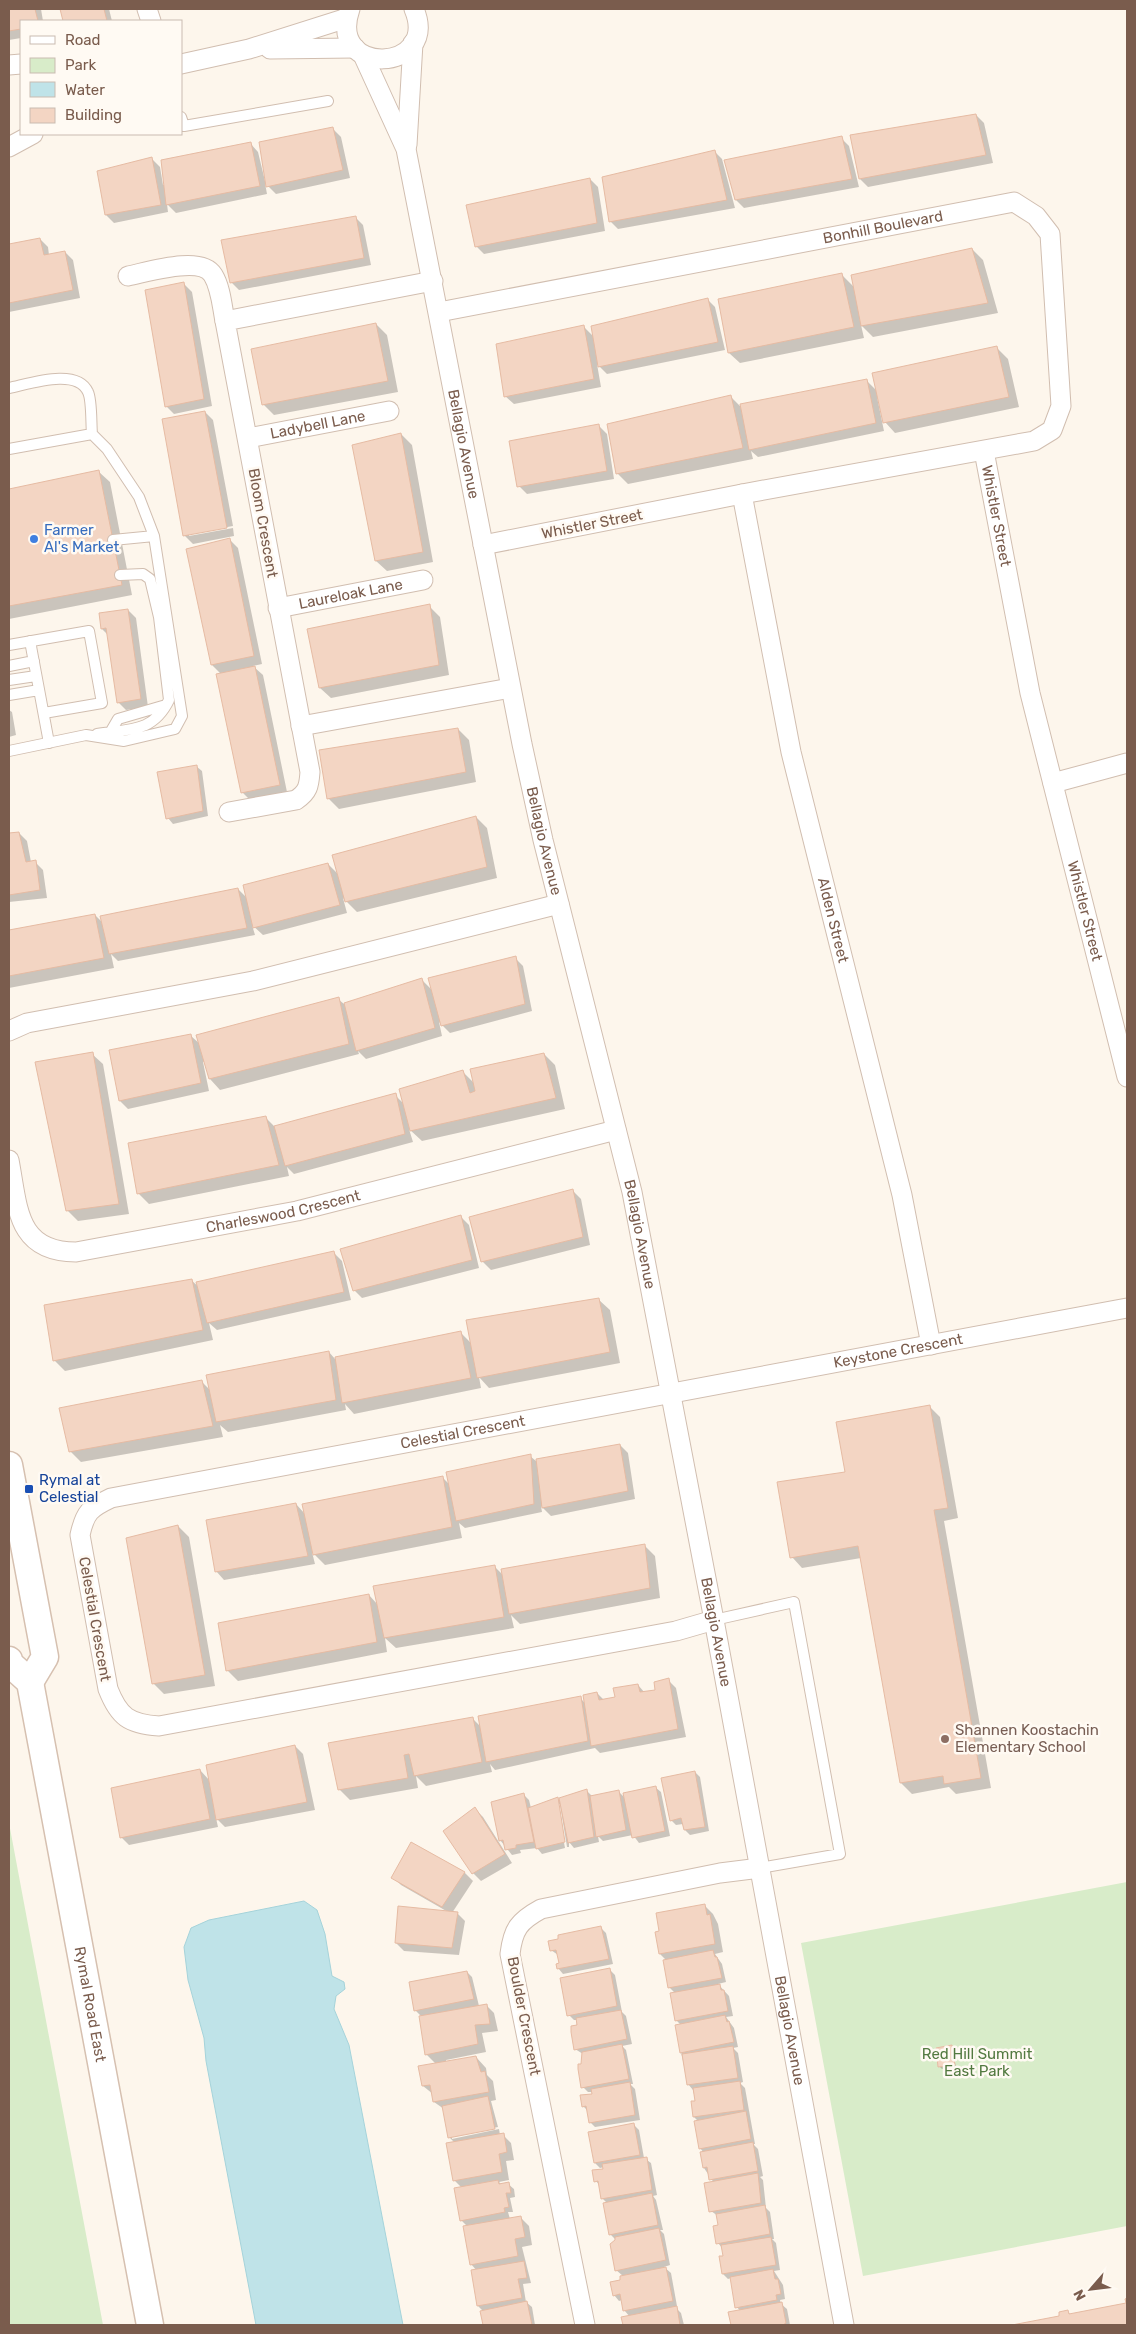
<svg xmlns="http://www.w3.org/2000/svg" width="1136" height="2334" font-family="Rubik,sans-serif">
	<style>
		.green { fill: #d8ecc9 }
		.water { fill: #bfe3e8; stroke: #a5d3da }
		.shadow { fill: #0003 }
		.building { fill: #f3d5c3; stroke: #e6bba3 }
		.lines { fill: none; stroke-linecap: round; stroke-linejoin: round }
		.service-casing { stroke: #d1beb0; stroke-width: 12 }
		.minor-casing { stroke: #d1beb0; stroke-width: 21 }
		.secondary-casing { stroke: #d6c0b0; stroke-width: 29 }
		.service { stroke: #fff; stroke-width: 10 }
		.minor { stroke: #fff; stroke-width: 19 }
		.secondary { stroke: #fff; stroke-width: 26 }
		.shop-dot { fill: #3f7fe0; stroke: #fffaf3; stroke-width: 2 }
		.transit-dot { fill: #1a4fb4; stroke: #fffaf3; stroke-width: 2 }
		.education-dot { fill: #8d6e63; stroke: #fffaf3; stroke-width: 2 }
		.labels { text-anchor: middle; stroke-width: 5; stroke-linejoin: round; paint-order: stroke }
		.street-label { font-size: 15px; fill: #7a5c4d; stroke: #fffaf3 }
		.shop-label { font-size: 15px; fill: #366cbe; stroke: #fffaf3; text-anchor: start }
		.transit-label { font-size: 15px; fill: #164399; stroke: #fffaf3; text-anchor: start }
		.education-label { font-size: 15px; fill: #785e54; stroke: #fffaf3; text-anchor: start }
		.park-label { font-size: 15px; fill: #537a41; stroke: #fffaf3 }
	</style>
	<rect width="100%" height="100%" fill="#fdf6ec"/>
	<path class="green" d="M9 1823 103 2325H9Z
		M1127 1882V2226L863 2276 801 1943Z"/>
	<path class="water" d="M304 1901 317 1910 325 1934 332 1976 344 1982 345 1989 336 1996 334 2009 349 2045 403 2325H256L206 2061 204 2038 188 1980 184 1947 191 1928 209 1920Z"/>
	<path class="shadow" d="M9 9H41L43 21H21V38L9 40Z
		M61 9H109L112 21H65Z
		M976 115 984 123 993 163 868 187 860 179Z
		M333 129 341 137 350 178 276 194 265 183 267 194 176 213 167 204 168 212 114 223 106 215 152 159 160 167 163 185H165L250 143 258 152 265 181Z
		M841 138 849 146 859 187 744 208 736 200Z
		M714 151 722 159 735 208 618 229 610 221Z
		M590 179 598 187 605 231 484 254 476 246Z
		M355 217 363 225 371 265 239 290 231 282Z
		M40 239 48 247 49 255 65 252 73 260 80 298 9 312V245Z
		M972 249 983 260 998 313 873 337 861 325 864 338 740 363 729 353 842 275 854 287Z
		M184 284 192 292 212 406 174 414 166 406Z
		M707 299 715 307 725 350 607 374 597 364 601 387 514 404 505 396 584 327 594 337Z
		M376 324 387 335 398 392 274 415 263 404Z
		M997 348 1008 359 1019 407 895 433 885 422 879 396 877 397 884 431 758 457 751 451 753 459 628 484 617 473 731 397 740 406 867 381 878 392Z
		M205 412 213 420 233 526 189 534V536L233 528 234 536 193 544 185 536Z
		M599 426 607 434 614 479 527 494 519 486Z
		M401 434 412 445 433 562 387 571 376 561Z
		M99 472 110 482 132 595 9 619V490Z
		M230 540 238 548 262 664 253 666 263 675 287 792 250 800 242 792 221 674 212 665Z
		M429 606 440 617 449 675 331 698 320 688Z
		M128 610 136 618 148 707 126 710 118 702 108 635 102 629Z
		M9 710 12 712 16 735 9 737Z
		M458 729 469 740 476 782 339 809 328 798Z
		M196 766 202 771 208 816 173 824 168 818Z
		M476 817 487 828 497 878 357 912 343 898 347 913 263 935 252 925 255 935 118 961 111 954 114 968 9 988V931L95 915 103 923 238 889 248 899 328 864 339 875Z
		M19 833 27 841 31 862H35L43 870 47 898 9 902V835Z
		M515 958 523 966 532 1011 450 1033 439 1022 442 1036 366 1059 358 1051 359 1054 220 1090 210 1079 205 1061 203 1062 209 1091 128 1109 120 1101 111 1051 191 1036 200 1044 338 999 344 1004 422 980 433 991Z
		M92 1054 103 1064 129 1214 78 1221 67 1210Z
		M544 1054 555 1065 565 1109 422 1141 409 1129 413 1142 294 1174 287 1167 289 1176 149 1204 138 1193 266 1118 275 1127 395 1095 404 1104 463 1072 474 1083Z
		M573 1191 581 1199 590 1245 491 1270 483 1262 471 1218Z
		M461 1217 469 1225 479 1268 362 1298 354 1290Z
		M334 1253 342 1261 351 1300 217 1330 209 1323 213 1340 65 1371 54 1360 191 1280 200 1288Z
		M599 1300 610 1310 620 1363 489 1388 479 1377 481 1388 354 1414 345 1404 346 1410 228 1432 220 1425 223 1437 81 1462 70 1451 202 1382 210 1390 329 1352 335 1359 461 1333 472 1344Z
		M930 1407 940 1417 958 1518 944 1521 991 1788 956 1794 949 1787 912 1794 901 1783 861 1558 802 1568 792 1557 846 1473Z
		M620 1445 628 1453 635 1499 551 1516 541 1506 542 1512 465 1528 459 1523 462 1538 325 1565 312 1552 315 1564 224 1580 216 1571 296 1504 305 1514 442 1477 450 1485 530 1456 536 1461Z
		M178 1526 189 1537 215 1686 164 1694 153 1683Z
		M644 1545 655 1556 660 1598 520 1624 511 1615 514 1628 396 1648 385 1638 387 1652 238 1681 227 1670 369 1595 378 1605 494 1566 503 1575Z
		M668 1680 676 1688 686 1737 600 1753 595 1748 495 1770 490 1764 492 1772 426 1786 416 1776 418 1788 350 1800 339 1789 473 1719 481 1727 580 1698 585 1703 597 1693 604 1700 617 1698 638 1685 645 1693 657 1691Z
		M295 1746 303 1754 315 1810 225 1827 216 1818 218 1827 129 1845 121 1837 200 1770 210 1781Z
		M695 1772 700 1777 709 1831 690 1835 685 1830 683 1824 676 1825 671 1820Z
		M655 1787 661 1792 670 1836 639 1843 633 1835 603 1841 598 1836 599 1842 574 1848 569 1842V1847H567L560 1804H557L565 1848 542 1854 537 1848 520 1850 521 1853 512 1855 500 1840 524 1795 529 1800 531 1808 557 1799 562 1803 587 1791 593 1797 618 1791 626 1799Z
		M475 1809 483 1817 512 1863 481 1881 473 1873Z
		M411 1844 465 1873 473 1881 452 1913H457L465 1921 459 1955 404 1951 396 1943 448 1912 401 1885 393 1877Z
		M705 1906 713 1914 718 1924 723 1952 715 1954 722 1964 726 1982 718 1984 729 1996 733 2016 726 2017 734 2028 738 2047 733 2048 738 2053 743 2082 740 2083 745 2088 755 2144H753L758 2149 763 2176 760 2177 763 2180 766 2208 770 2212 774 2239H772L776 2243 780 2270 774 2271 783 2285 785 2299 780 2300 781 2304 787 2309 790 2325H732L730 2313 740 2311 737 2307 731 2278 728 2279 723 2274 725 2257 723 2249 718 2243V2216L711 2211 714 2183 704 2168V2153L700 2148 699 2122 694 2117 692 2103 696 2102 693 2090 688 2084 681 2052V2025L676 2020 675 1993 669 1987 666 1960 660 1954Z
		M601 1928 606 1933 613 1964 563 1974 558 1968 560 1964 558 1955 551 1950Z
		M610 1970 615 1975 622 2012 626 2016 632 2044 622 2046 626 2050 633 2084H630L635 2089 640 2120 595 2127 590 2122 588 2111 583 2106 593 2095V2092H588L583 2087V2054L575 2049 577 2020H574L569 2015Z
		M467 1972 472 1977 479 2006 486 2005 494 2013 498 2031 482 2033 486 2052 446 2060V2062L476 2057 486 2068 487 2075 493 2081 496 2100 491 2101 498 2127 452 2136V2139L499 2129 500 2135H503L511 2143 514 2160 506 2161 509 2180 499 2182 502 2185 508 2184 514 2189 515 2197 510 2198 513 2212H508L510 2219 521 2218 529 2226 532 2245 522 2247 531 2283 523 2284 526 2302 532 2307 535 2325H484L481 2312 483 2311 478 2306 477 2271 471 2264 468 2227 461 2220 462 2188 454 2180 455 2143 450 2138 444 2109 434 2102 433 2094 423 2086 436 2064 426 2054 422 2017 415 2010Z
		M951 2046 956 2067 942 2069 940 2067Z
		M634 2125 639 2130 644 2158 651 2163 657 2195 653 2196 656 2200 663 2230H660L664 2234 670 2265 664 2267 671 2273 677 2306 675 2307 681 2313 684 2325H624L623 2318 630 2317 624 2310 622 2300 619 2301 614 2295 623 2276 616 2270 617 2241 610 2234 607 2203 602 2198 600 2186 596 2181 604 2167 600 2168 595 2163Z
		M1127 2304V2325H1019L1061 2317 1067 2311 1071 2315Z"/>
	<path class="building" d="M9 9H35L38 21H21V29L9 31Z
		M60 9H104L107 21H63Z
		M976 114 986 155 859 179 850 135Z
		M333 127 343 170 266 187 259 142Z
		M842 136 852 179 735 200 724 160Z
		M251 142 260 186 166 205 161 160Z
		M715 150 727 200 609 222 602 177Z
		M152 157 161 205 105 215 97 171Z
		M590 178 597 223 475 247 466 205Z
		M356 216 364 258 230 283 221 240Z
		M40 238 44 255 65 251 73 290 9 303V244Z
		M972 248 988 303 861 326 851 275Z
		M842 273 854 327 728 353 718 299Z
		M184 282 204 399 165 407 145 290Z
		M708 298 718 342 598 367 591 326Z
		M376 323 388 381 262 405 251 349Z
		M584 325 594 379 504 397 496 344Z
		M997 346 1009 397 883 423 872 373Z
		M867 379 876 423 749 450 740 404Z
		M731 395 743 448 616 474 607 424Z
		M205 411 227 528 183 536 162 419Z
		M599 424 607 471 517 487 509 441Z
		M401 433 423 552 375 561 352 445Z
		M99 470 122 585 9 606V489Z
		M230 538 254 656 211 665 186 549Z
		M430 604 439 665 319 688 307 629Z
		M128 609 141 699 117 703 106 628 101 629 99 613Z
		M255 666 280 785 241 793 216 674Z
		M458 728 466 772 327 799 319 750Z
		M197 765 203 811 166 819 157 772Z
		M476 816 487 867 345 902 332 855Z
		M19 832 26 862 36 860 40 890 9 895V833Z
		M328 863 340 905 253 928 243 885Z
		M238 888 247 928 109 954 100 916Z
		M95 914 104 958 9 976V930Z
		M516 956 525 1004 441 1026 428 978Z
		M422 978 435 1028 356 1051 344 1003Z
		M339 997 349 1044 209 1079 196 1035Z
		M191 1034 201 1083 119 1101 109 1050Z
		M93 1052 119 1204 66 1211 35 1062Z
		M544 1053 556 1098 410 1131 399 1089 463 1070 470 1093 475 1091 470 1069Z
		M396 1093 405 1134 285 1166 274 1126Z
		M266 1116 279 1165 137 1194 128 1143Z
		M573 1189 583 1237 481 1262 469 1217Z
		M461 1215 472 1260 353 1291 340 1249Z
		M334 1251 344 1292 207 1323 196 1282Z
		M192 1279 203 1330 53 1361 44 1305Z
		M599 1298 610 1352 477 1378 466 1320Z
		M461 1331 471 1378 342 1403 335 1357Z
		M329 1351 336 1400 216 1422 206 1375Z
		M202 1380 213 1426 69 1452 59 1408Z
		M930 1405 948 1508 934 1510 981 1778 944 1784 943 1776 900 1783 858 1546 790 1558 777 1482 845 1472 836 1422Z
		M620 1444 628 1491 542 1508 536 1459Z
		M531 1454 534 1504 456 1521 446 1472Z
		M443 1476 452 1527 313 1555 302 1504Z
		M296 1503 308 1556 215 1572 206 1520Z
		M178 1525 205 1675 152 1684 126 1538Z
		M645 1544 650 1588 509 1614 501 1569Z
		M495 1565 504 1617 384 1638 373 1586Z
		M369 1594 377 1642 226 1671 218 1623Z
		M669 1678 678 1729 591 1746 583 1695 597 1692 599 1700 615 1697 613 1688 638 1684 640 1692 655 1690 654 1682Z
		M581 1696 588 1741 486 1762 478 1716Z
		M473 1717 482 1762 414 1776 409 1754 404 1755 408 1778 338 1790 328 1743Z
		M295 1745 307 1802 216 1820 206 1765Z
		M200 1769 210 1819 120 1838 111 1788Z
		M695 1771 705 1827 684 1830 681 1818 670 1821 661 1778Z
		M656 1786 665 1831 632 1838 623 1793Z
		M587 1789 594 1837 568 1843 559 1798Z
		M619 1790 626 1830 596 1837 590 1796Z
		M524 1793 534 1842 516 1845V1848L505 1850 503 1840 499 1841 491 1802Z
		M558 1797 565 1842 536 1849 528 1808Z
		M475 1807 505 1854 472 1874 443 1831Z
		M411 1842 465 1872 442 1907 391 1878Z
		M705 1904 707 1915 710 1914 715 1944 659 1954 655 1932 659 1931 656 1913Z
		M398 1906 458 1912 452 1948 395 1943Z
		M601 1926 609 1959 557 1969 556 1964 559 1963 556 1950 550 1951 548 1941 558 1939V1935Z
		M713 1950 715 1957H717L722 1978 668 1988 663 1960Z
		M610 1968 617 2006 567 2016 560 1978Z
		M467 1971 474 1999 414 2011 409 1982Z
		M720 1984 721 1990H724L728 2011 675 2021 670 1993Z
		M487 2004 490 2024 475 2025 478 2044 425 2055 419 2016Z
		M621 2010 627 2039 574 2050 571 2032V2026L577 2025 576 2018Z
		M725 2015 727 2022 729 2021 734 2042 680 2053 675 2025Z
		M622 2044 629 2079 581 2088 578 2069V2064H581L582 2052Z
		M952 2045 955 2065 938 2067 936 2048Z
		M733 2046 738 2078 687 2085 682 2054Z
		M476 2056 481 2072 485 2071 489 2092 433 2102 430 2085 422 2086 418 2066Z
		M740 2081 744 2110 693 2117 691 2101H695L693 2088Z
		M630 2082 635 2115 589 2123 586 2106 582 2107 580 2095 592 2094 591 2089Z
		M488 2096 495 2129 448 2138 442 2106Z
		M746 2111 751 2139 699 2149 694 2121Z
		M634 2123 640 2155 594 2163 588 2132Z
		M504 2133 507 2152 499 2154 502 2172 453 2181 446 2143Z
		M753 2142 758 2171 709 2180 707 2167 703 2168 700 2152Z
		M647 2157 652 2190 601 2199 598 2181 594 2182 592 2170 603 2169 602 2164Z
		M758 2173 761 2203 709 2212 704 2183Z
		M498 2180 499 2184 509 2182 511 2193H506L509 2207 504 2208 505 2212 460 2221 454 2188Z
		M652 2193 658 2225 609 2235 603 2203Z
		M765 2205 770 2234 716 2244 713 2226 718 2225 716 2214Z
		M521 2216 525 2237 515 2239 518 2256 470 2265 463 2226Z
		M659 2228 666 2260 615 2271 610 2244 615 2240V2237Z
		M771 2237 776 2265 722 2274 719 2256H723L721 2245Z
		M524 2261 527 2278 518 2279 522 2298 477 2306 471 2270Z
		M666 2267 673 2301 623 2311 620 2294 613 2296 610 2282 620 2280V2276Z
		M773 2269 775 2279H778L781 2294 776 2295 777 2300 735 2308 730 2277Z
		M1127 2298V2325H1012L1059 2316V2312L1068 2310 1069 2314 1126 2303 1125 2299Z
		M527 2301 532 2325H483L480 2311Z
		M782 2302 786 2323 783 2325H731L728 2312Z
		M677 2306 680 2325H623L621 2317Z"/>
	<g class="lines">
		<g class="service-casing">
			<path id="service" d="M181 117 184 126 328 101
				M9 388C29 384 77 367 88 392 92 400 91 424 92 434L107 449 139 497 154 536 182 716 175 729 124 741 86 735 9 751
				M9 449 92 434
				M113 540 154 536
				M30 641 49 743
				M9 645 89 631 102 703 44 713
				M9 666 34 661
				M9 680 36 676
				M9 695 39 690
				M111 731 118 719 166 705
				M97 734C129 729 153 733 169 700L159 617 150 579 143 574 120 575
				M714 1620 794 1602 840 1854 760 1868"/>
		</g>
		<g class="minor-casing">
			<g id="minor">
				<path d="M147 9 151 21"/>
				<path d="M350 9C326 78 441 73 414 9"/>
				<path d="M270 49 355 48"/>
				<path id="s1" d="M363 55 406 149 522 744 543 840 632 1192 714 1620 844 2325"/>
				<path d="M181 64 249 49 347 18"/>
				<path d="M9 65 21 64"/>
				<path d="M407 145 413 43"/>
				<path d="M9 147 33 134"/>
				<path d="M128 276C148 272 201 255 213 275 221 288 222 306 225 321"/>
				<path id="s2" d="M439 312 1014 202 1036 216 1050 234 1061 406 1052 430 1034 441 742 494 483 545"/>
				<path id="s3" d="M248 438 389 411"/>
				<path id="s4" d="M984 451 1030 693 1127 1077"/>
				<path id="s5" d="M742 494 791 752 902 1195 931 1345"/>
				<path id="s6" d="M278 608 423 580"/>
				<path d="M301 726 510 688"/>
				<path d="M1053 783 1127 763"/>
				<path d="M229 812 296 800C308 792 309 786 310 772L225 321 433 281"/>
				<path d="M9 1031 27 1023 253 981 559 904"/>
				<path id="s7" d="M9 1160C18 1207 16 1252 76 1252L297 1211 616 1130"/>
				<path id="s8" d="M714 1620 676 1631 159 1726C129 1724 119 1717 108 1689L80 1535C85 1512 90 1508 111 1498L1127 1308"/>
				<path d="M585 2325 510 1954C513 1929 519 1921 541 1909L720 1873 760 1868"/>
			</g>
		</g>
		<g class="secondary-casing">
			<g id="secondary">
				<path d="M9 1465 45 1657 30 1682"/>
				<path id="s9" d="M9 1660V1663L30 1682 150 2325"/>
			</g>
		</g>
		<use href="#service" class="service"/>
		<use href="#minor" class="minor"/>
		<use href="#secondary" class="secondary"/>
	</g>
	<circle class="shop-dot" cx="34" cy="539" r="5"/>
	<rect class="transit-dot" x="24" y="1484" width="10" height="10" rx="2.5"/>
	<circle class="education-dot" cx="945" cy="1739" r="5"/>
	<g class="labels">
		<g class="street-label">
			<text dy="5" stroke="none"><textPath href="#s2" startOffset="452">Bonhill Boulevard</textPath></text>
			<text dy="5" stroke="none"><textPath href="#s3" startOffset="71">Ladybell Lane</textPath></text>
			<text dy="5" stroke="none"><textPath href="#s1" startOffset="404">Bellagio Avenue</textPath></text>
			<text dy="5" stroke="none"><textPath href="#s4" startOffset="66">Whistler Street</textPath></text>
			<text transform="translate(263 523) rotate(80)" y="5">Bloom Crescent</text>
			<text transform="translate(592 524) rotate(-11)" y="5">Whistler Street</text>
			<text dy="5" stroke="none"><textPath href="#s6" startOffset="74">Laureloak Lane</textPath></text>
			<text dy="5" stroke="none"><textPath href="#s1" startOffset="809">Bellagio Avenue</textPath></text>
			<text dy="5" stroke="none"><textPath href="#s4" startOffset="471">Whistler Street</textPath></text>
			<text dy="5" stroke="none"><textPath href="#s5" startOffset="436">Alden Street</textPath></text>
			<text dy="5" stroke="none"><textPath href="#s7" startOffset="340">Charleswood Crescent</textPath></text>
			<text dy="5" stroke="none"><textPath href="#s1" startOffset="1214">Bellagio Avenue</textPath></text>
			<text dy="5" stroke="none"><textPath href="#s8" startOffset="1642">Keystone Crescent</textPath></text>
			<text dy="5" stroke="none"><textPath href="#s8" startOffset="1199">Celestial Crescent</textPath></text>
			<text transform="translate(95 1619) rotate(80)" y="5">Celestial Crescent</text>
			<text dy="5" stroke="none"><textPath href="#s1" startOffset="1619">Bellagio Avenue</textPath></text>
			<text dy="5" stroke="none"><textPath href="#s9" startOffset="359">Rymal Road East</textPath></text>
			<text transform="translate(524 2016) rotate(79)" y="5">Boulder Crescent</text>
			<text dy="5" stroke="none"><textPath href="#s1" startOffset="2024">Bellagio Avenue</textPath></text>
		</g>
		<g class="shop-label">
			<text x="44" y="535">Farmer<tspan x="44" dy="17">Al's Market</tspan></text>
		</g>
		<g class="transit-label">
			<text x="39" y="1485">Rymal at<tspan x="39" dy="17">Celestial</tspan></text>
		</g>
		<g class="education-label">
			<text x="955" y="1735">Shannen Koostachin<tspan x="955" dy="17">Elementary School</tspan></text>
		</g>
		<g class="park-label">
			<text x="977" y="2059">Red Hill Summit<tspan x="977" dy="17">East Park</tspan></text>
		</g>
	</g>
	<rect width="1136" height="2334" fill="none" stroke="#7a5c4d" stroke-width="20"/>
	<rect x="20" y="20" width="162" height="115" fill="#fffaf3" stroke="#cabbb1"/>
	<rect x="30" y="36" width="25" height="8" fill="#ffffff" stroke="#cabbb1"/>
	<text x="65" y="45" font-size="15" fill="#7a5c4d">Road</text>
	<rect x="30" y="58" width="25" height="15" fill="#d8ecc9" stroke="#cabbb1"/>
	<text x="65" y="70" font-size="15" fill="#7a5c4d">Park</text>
	<rect x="30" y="82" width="25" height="15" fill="#bfe3e8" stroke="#cabbb1"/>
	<text x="65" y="95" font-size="15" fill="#7a5c4d">Water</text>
	<rect x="30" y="108" width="25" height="15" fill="#f3d5c3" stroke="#cabbb1"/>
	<text x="65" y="120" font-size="15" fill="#7a5c4d">Building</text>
	<g transform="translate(1091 2289) rotate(242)" stroke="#fffaf3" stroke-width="4" paint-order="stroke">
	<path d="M0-4L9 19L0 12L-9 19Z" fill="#7a5c4d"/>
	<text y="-8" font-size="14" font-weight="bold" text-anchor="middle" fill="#7a5c4d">N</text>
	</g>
</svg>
